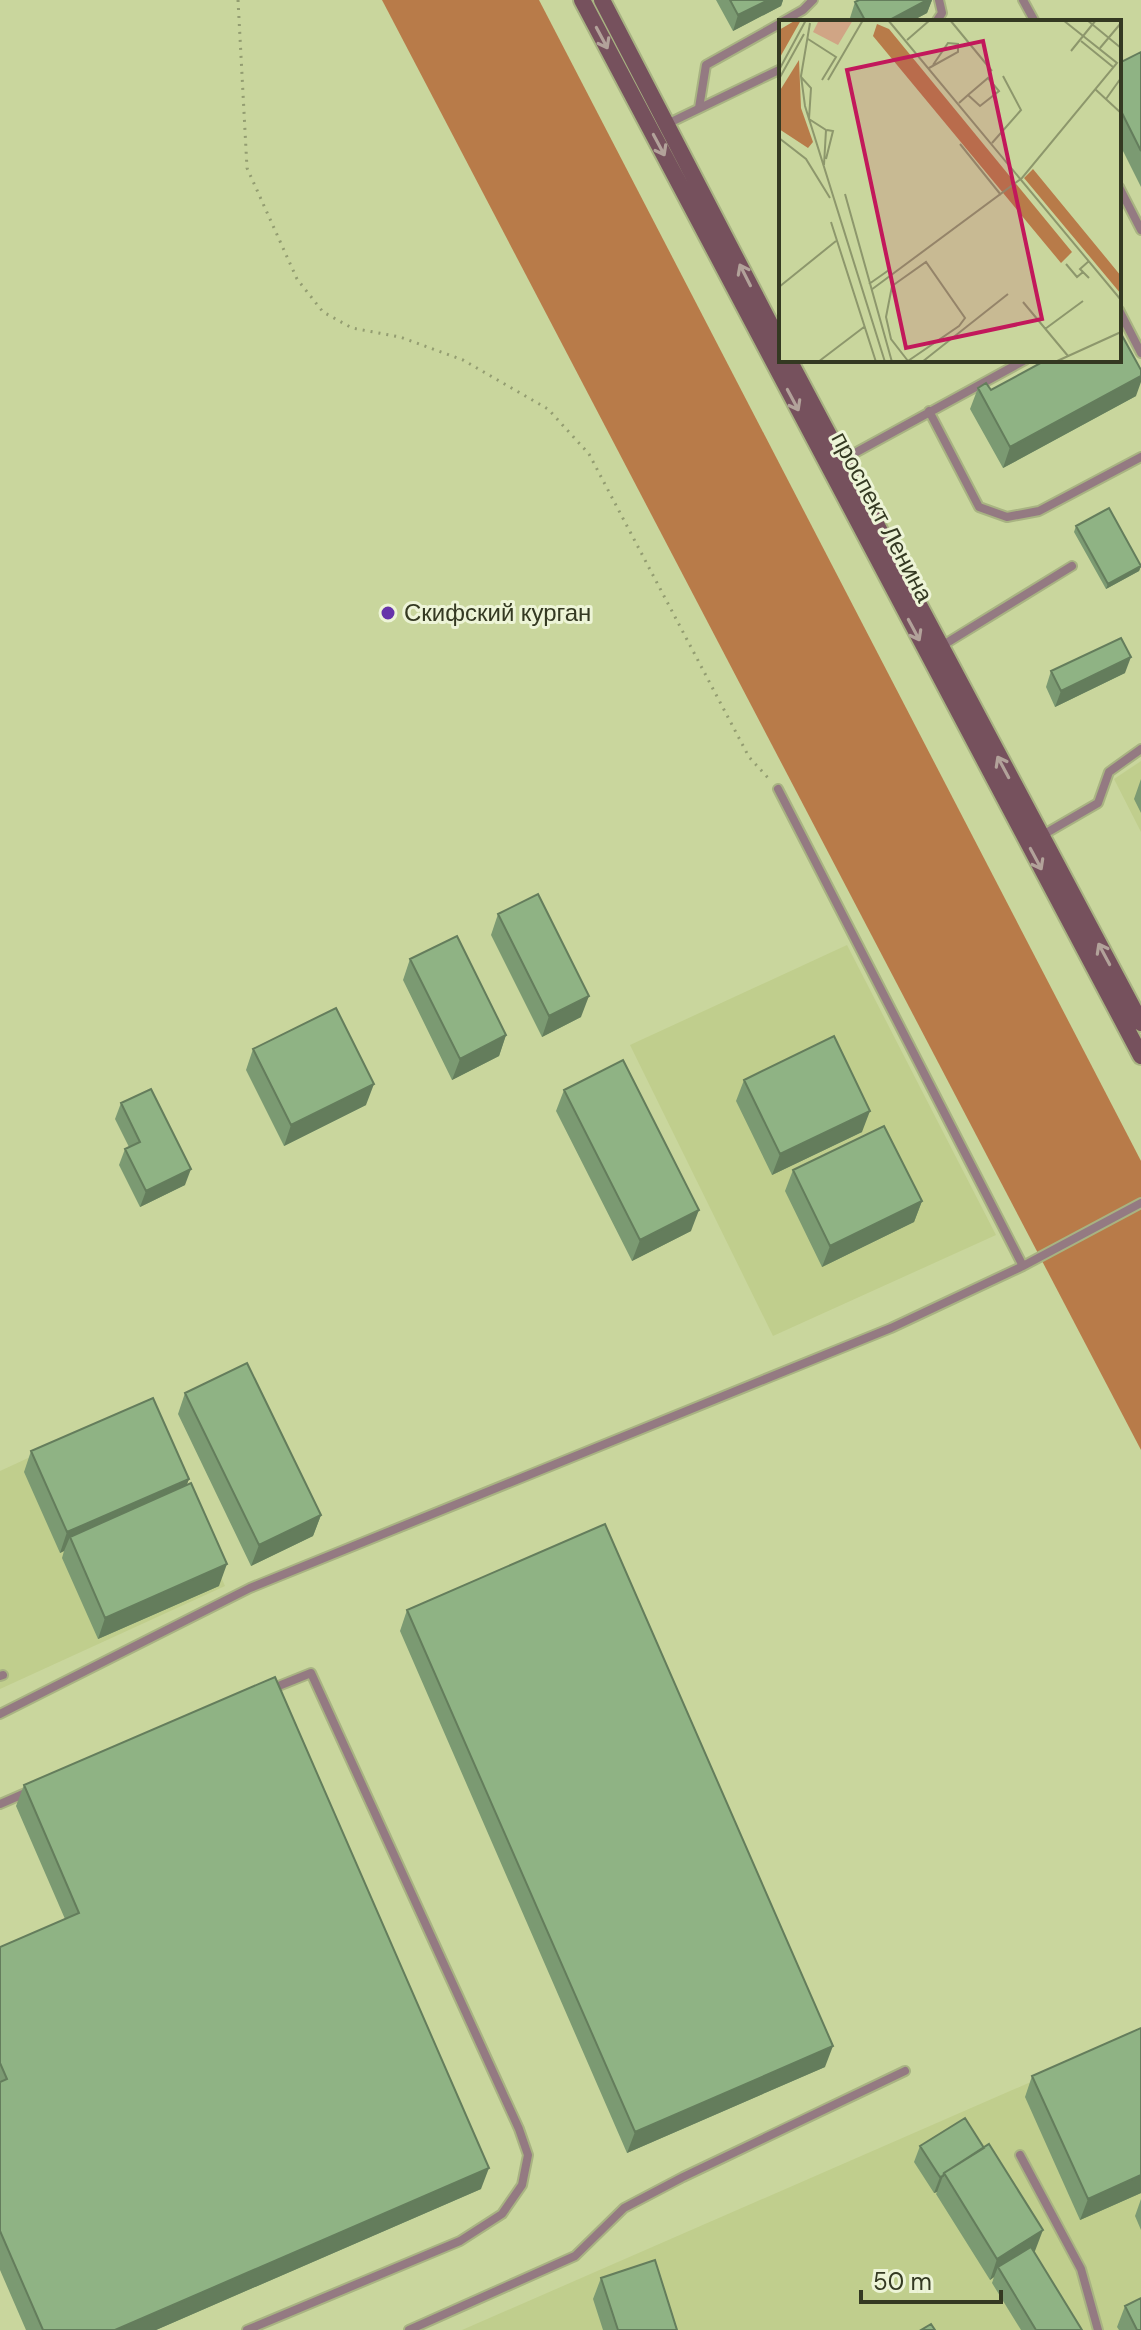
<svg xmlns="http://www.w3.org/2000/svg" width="1141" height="2330" font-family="'DM Sans',sans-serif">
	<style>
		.built { fill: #c0ce8d }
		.forest { fill: #b87b49 }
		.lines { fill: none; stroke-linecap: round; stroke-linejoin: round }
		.lane-casing { stroke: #a8b382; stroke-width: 12 }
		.secondary-casing { stroke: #a8b382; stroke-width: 20 }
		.path { stroke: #939d71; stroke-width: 3; stroke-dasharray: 2 6; stroke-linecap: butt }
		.lane { stroke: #947a82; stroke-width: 8 }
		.secondary { stroke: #76515d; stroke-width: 16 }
		.wall { fill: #7b9a72 }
		.shaded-wall { fill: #647d5c }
		.building { fill: #8fb384; stroke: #647d5c; stroke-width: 2 }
		.oneway { stroke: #b2a29a }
		.poi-dot { fill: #63a; stroke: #edf4d7; stroke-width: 3 }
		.labels { text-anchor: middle; stroke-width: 6; stroke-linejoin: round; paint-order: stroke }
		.street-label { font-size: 24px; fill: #343922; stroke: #edf4d7 }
		.poi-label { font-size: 24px; fill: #343922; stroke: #edf4d7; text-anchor: start }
		.inset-road { fill: none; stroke: #8d976c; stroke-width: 2 }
		.view { fill: #c2185b; fill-opacity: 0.15; stroke: #c2185b; stroke-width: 4 }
		.inset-edge { fill: none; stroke: #343922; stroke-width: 4 }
	</style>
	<rect width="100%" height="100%" fill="#c9d69d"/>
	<path class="built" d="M1141 761V832L1114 779Z
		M847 945 996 1235 773 1336 630 1045Z
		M145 1404 225 1586 0 1689V1471Z
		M1141 2034V2330H462Z"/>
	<path class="forest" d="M382 0H539L1141 1161V1450Z"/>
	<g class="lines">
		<g class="lane-casing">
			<path id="lane" d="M1023 0 1035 22
				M782 22 803 10 813 0
				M936 22 942 13 939 0
				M699 108 706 65 781 23
				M667 124 781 69
				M1119 187 1141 230
				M1119 310 1141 353
				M929 411 979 507 1007 517 1039 511 1141 457
				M842 460 1025 360
				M940 647 1072 566
				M778 789 1023 1266
				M1041 836 1098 803 1109 772 1141 749
				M0 1676 3 1675
				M0 1714 250 1588 891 1328 1023 1266 1141 1203
				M0 1804 30 1791
				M1020 2155 1081 2269 1098 2330
				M247 2330 460 2241 502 2214 522 2185 528 2155 519 2129 311 1673 271 1689
				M409 2330 575 2256 624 2208 683 2177 905 2071"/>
		</g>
		<g class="secondary-casing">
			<path id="secondary" d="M582 0 1141 1056
				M602 0 781 345
				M789 360 1141 1023"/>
		</g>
		<path class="path" d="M238 0 247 168 297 279 323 312 352 328 400 337 463 360 548 409 589 454 749 757 770 780"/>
		<use href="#lane" class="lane"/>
		<use href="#secondary" class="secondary"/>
	</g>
	<path class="wall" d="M716 0H783L781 6 733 31Z
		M859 0H932L927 13 910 22H852L850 18 855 2Z
		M1141 52V187L1119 143V63Z
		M978 388 991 390 1136 396 1003 468 970 409Z
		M1076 526 1141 566 1139 571 1106 589 1074 532Z
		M1051 671 1125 673 1055 707 1046 687Z
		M1141 779V813L1134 799Z
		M498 914 581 1017 542 1037 491 935Z
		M410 959 506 1035 499 1056 452 1080 403 980Z
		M253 1049 366 1105 284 1146 246 1070Z
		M744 1080 862 1132 772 1175 736 1101Z
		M564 1090 691 1231 632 1261 556 1111Z
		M121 1103 185 1185 140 1207 119 1165 125 1149 129 1147 115 1119Z
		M793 1170 922 1201 914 1222 822 1267 785 1191Z
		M185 1393 321 1515 313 1536 251 1566 178 1414Z
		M31 1451 189 1479 186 1486 219 1586 98 1639 62 1558 64 1551 60 1553 24 1472Z
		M407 1610 825 2067 627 2153 400 1631Z
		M24 1785 481 2189 156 2330H26L0 2270V1947L65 1919 16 1806Z
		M1141 2028V2193L1080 2220 1025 2097 1032 2076Z
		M920 2146 1035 2251 1034 2252 1082 2330H1021L992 2283 994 2277 990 2280 936 2194 937 2192 934 2193 914 2162Z
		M1141 2199V2230L1135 2216Z
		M601 2278 677 2330H603L593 2299Z
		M1125 2306 1141 2330H1119L1117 2327Z"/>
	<path class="shaded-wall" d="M768 0H783L781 6 733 31 738 15Z
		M927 0H932L927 13 910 22H886Z
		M1141 376V382L1136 396 1003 468 1010 447Z
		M1141 566 1139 571 1106 589 1108 584Z
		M1131 657 1125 673 1055 707 1061 691Z
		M589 996 581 1017 542 1037 549 1016Z
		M506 1035 499 1056 452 1080 460 1059Z
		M374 1084 366 1105 284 1146 291 1125Z
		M870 1111 862 1132 772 1175 780 1154Z
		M191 1169 185 1185 140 1207 146 1191Z
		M922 1201 914 1222 822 1267 830 1246Z
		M699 1210 691 1231 632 1261 640 1240Z
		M189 1479 181 1500 70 1537 64 1551 60 1553 67 1532Z
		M321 1515 313 1536 251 1566 259 1545Z
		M227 1564 219 1586 98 1639 105 1618Z
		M833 2046 825 2067 627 2153 635 2132Z
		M489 2168 481 2189 156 2330H115Z
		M1141 2175V2193L1080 2220 1088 2199Z
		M943 2176 937 2192 934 2193 940 2177Z
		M1043 2230 1035 2251 1001 2272 998 2267 994 2277 990 2280 997 2259Z"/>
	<path class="building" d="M730 0H768L738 15Z
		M859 0H927L886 22H866L855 2Z
		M1141 52V151L1119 107V63Z
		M1119 330 1141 370V376L1010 447 978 388 986 383 991 390 1046 360H1119Z
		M1109 508 1141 566 1108 584 1076 526Z
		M1121 638 1131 657 1061 691 1051 671Z
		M538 894 589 996 549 1016 498 914Z
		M457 936 506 1035 460 1059 410 959Z
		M336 1008 374 1084 291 1125 253 1049Z
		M834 1036 870 1111 780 1154 744 1080Z
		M623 1060 699 1210 640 1240 564 1090Z
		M151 1089 191 1169 146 1191 125 1149 140 1142 121 1103Z
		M884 1126 922 1201 830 1246 793 1170Z
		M247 1363 321 1515 259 1545 185 1393Z
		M153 1398 189 1479 67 1532 31 1451Z
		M191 1483 227 1564 105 1618 70 1537Z
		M605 1524 833 2046 635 2132 407 1610Z
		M275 1677 489 2168 115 2330H43L0 2231V2082L7 2079 0 2063V1947L79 1913 24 1785Z
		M1141 2028V2175L1088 2199 1032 2076Z
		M965 2118 984 2148 944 2173 943 2176 940 2177 920 2146Z
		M989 2144 1043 2230 997 2259 944 2173Z
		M1031 2247 1082 2330H1036L998 2267Z
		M655 2260 677 2330H618L601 2278Z
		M1141 2298V2330H1137L1125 2306Z
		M931 2324 935 2330H921Z"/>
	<defs><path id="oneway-shaft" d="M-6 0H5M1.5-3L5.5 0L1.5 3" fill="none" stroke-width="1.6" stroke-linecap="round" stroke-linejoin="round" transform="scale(2)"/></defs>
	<g class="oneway">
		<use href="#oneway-shaft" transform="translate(602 38) rotate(62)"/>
		<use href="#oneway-shaft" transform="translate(659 145) rotate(62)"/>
		<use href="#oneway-shaft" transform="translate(745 275) rotate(-117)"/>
		<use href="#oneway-shaft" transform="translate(793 400) rotate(62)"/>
		<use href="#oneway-shaft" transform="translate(914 630) rotate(62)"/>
		<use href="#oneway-shaft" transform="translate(1003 767) rotate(-118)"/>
		<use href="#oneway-shaft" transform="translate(1036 859) rotate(62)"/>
		<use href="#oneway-shaft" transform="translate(1104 954) rotate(-118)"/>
	</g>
	<circle class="poi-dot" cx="388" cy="613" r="8"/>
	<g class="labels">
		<g class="street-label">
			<text transform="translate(882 517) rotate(62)" y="8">проспект Ленина</text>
		</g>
		<g class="poi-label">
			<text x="404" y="621">Скифский курган</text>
		</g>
	</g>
	<g transform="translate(779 20)">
		<rect width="342" height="342" fill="#c9d69d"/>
		<path d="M40 0H74L59 25 34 12Z" fill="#d0a585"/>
		<path d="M17 0H22L0 39V10ZM98 4 110 9 293 232 282 243 94 16ZM20 40 22 88 34 122 29 128 0 109V72ZM254 149 342 256V274L245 158Z" fill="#b87b49"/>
		<path class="inset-road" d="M109 0 342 280M171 0 213 51M308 0 342 28M31 3 22 56 26 86 106 342M29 19 57 37 43 60M128 20 151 0M302 21 334 47M321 28 342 3M292 31 317 0M150 48 179 32V24L169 23 154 45M0 50 27 0M22 57 32 68 30 99 47 110 45 145M0 59 25 14M49 60 84 0M316 69 342 93M327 79 342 58M180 83 189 75 209 58 220 71 201 86 189 75M0 118 27 139 51 178M213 123 242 90 224 56M181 124 222 175M47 139 54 111 48 110M66 174 113 342M52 202 97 342M287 244 298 257 304 252M310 258 301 249 310 241M90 264 110 250M0 267 57 221M92 270 243 158 338 43 284 0M244 282 289 336M266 309 304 281M39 342 85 307M128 342 129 341 180 306 186 298 147 242 113 266 107 297 112 319 129 341M143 342 229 274M276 342 342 312"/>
		<path class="view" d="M204 21 263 299 127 328 68 50Z"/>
		<rect width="342" height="342" class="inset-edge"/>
	</g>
	<path d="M861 2290v12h140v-12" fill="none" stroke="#343922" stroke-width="4"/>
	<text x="873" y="2290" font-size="24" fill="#343922" stroke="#edf4d7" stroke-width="6" paint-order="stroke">50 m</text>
</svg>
